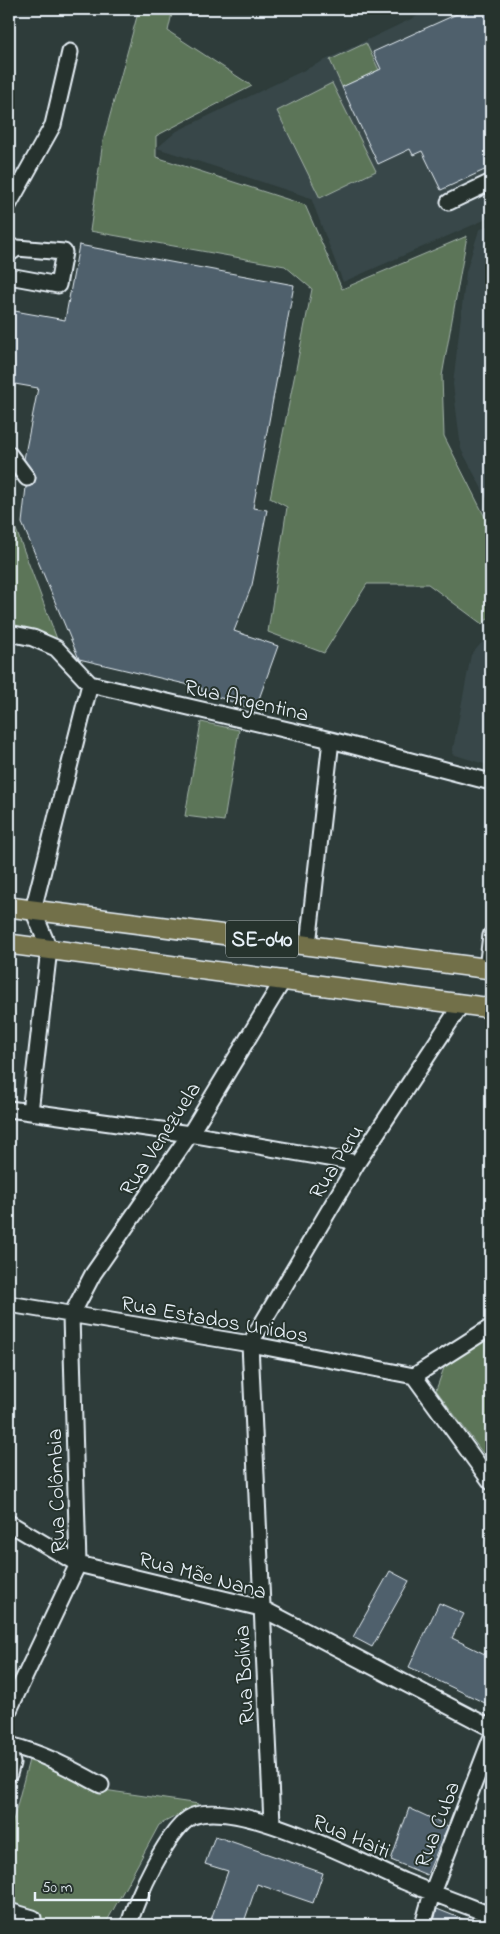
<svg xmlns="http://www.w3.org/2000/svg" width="500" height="1934" font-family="'Indie Flower',sans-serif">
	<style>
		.built { fill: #384749 }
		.green { fill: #5c7459; stroke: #a2b2a8 }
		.building { fill: #4f606c; stroke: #e8f1f8 }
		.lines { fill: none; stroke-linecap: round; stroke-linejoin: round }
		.minor-casing { stroke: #e8f1f8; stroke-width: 19 }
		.major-casing { stroke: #e8f1f8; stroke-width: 22 }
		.minor { stroke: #26332d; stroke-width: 15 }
		.major { stroke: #726f4a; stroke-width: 19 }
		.labels { text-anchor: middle; stroke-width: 4; stroke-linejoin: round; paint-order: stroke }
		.shield { fill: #26332d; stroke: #aeb8bb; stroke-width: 1 }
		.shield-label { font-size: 21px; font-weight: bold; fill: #e8f1f8 }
		.street-label { font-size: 22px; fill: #e8f1f8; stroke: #26332d }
	</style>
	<rect width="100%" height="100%" fill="#2e3c3a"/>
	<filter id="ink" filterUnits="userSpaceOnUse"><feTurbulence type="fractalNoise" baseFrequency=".02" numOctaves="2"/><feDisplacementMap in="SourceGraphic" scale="10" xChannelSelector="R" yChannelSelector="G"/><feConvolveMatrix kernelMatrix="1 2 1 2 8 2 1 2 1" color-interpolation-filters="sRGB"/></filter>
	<g filter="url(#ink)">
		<path class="built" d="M432 9H491V217L343 282 311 198 157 148 177 131Z
			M491 224V506L461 449 453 384 466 272 479 230Z
			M491 632V766L452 754 471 655Z"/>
		<path class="green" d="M139 9H173L168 31 252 86 156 136V157L305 205 342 289 467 236 442 376 444 436 485 517 491 523V616L482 624 428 584H367L324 653 268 632 287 507 270 498 312 289 285 266 90 231 103 141Z
			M366 43 379 70 342 87 330 60Z
			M332 83 376 171 320 198 277 111Z
			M9 511 57 639 9 626Z
			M201 722 239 730 224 821 185 816Z
			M491 1337V1464L436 1390 445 1365Z
			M30 1756 97 1789 199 1804 159 1825 105 1925H9V1836Z"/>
		<path class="building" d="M468 9H491V167L441 190 422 151 413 155 410 149 378 164 342 87 381 69 373 52Z
			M79 245 294 285 253 508 267 510 252 585 234 631 278 646 255 710 201 691 202 688 79 659 22 523 26 487 33 485 36 477 24 459 38 388 9 383V310L65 320Z
			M390 1571 409 1581 372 1647 353 1637Z
			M439 1603 464 1614 452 1638 491 1657V1689L485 1703 409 1667Z
			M409 1808 448 1826 427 1875 391 1860Z
			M215 1836 323 1873 313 1903 257 1884 243 1925H209L228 1871 205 1864Z
			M437 1909 477 1925H433Z"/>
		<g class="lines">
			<g class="minor-casing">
				<path id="minor" d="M449 202 491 182
					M9 204 53 125 70 52
					M9 254 17 248 64 252 58 285 9 276
					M9 454 27 478
					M9 633 33 638 56 648 90 684 331 740 491 782
					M308 945 331 740
					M487 969 491 935
					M9 1109 190 1134 357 1163
					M30 1112 49 949 33 910 90 684
					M9 1304 250 1344 414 1376
					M414 1376 491 1482
					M414 1376 491 1327
					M9 1523 78 1564 261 1608 491 1728
					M9 1710 78 1564 71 1316 93 1274 190 1134 282 982
					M9 1745C43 1753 71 1769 101 1785
					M9 1751 12 1763 9 1774
					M272 1823 250 1344 357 1163 461 1005
					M9 1911 33 1918
					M129 1925C135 1900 169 1826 193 1816 240 1799 356 1860 403 1881 432 1893 462 1904 491 1915
					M423 1925 432 1893 491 1739"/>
			</g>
			<g class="major-casing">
				<path id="major" d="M9 907 491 969
					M9 944 491 1008"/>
			</g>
			<use href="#minor" class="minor"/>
			<use href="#major" class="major"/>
		</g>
	</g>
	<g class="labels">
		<rect class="shield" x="226" y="920.5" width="72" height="37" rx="4"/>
		<g class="shield-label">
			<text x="262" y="946">SE-040</text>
		</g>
		<g class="street-label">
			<text transform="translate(247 699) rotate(13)" y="8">Rua Argentina</text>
			<text transform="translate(159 1138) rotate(-57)" y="8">Rua Venezuela</text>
			<text transform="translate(335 1161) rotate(-58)" y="8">Rua Peru</text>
			<text transform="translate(215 1318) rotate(10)" y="8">Rua Estados Unidos</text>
			<text transform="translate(55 1491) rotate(-92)" y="8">Rua Colômbia</text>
			<text transform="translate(203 1574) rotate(15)" y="8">Rua Mãe Nana</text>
			<text transform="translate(243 1675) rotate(-93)" y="8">Rua Bolívia</text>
			<text transform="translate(436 1824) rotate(-69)" y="8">Rua Cuba</text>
			<text transform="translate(352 1835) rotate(23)" y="8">Rua Haiti</text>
		</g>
	</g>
	<rect width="500" height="1934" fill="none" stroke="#26332d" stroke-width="30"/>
	<rect x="15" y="15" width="470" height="1904" fill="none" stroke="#e8f1f8" stroke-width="2" filter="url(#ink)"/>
	<path d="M35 1892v8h114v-8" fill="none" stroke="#e8f1f8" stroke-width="2.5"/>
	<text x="42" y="1892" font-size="15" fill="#e8f1f8" stroke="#26332d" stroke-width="4" paint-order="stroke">50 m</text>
</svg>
